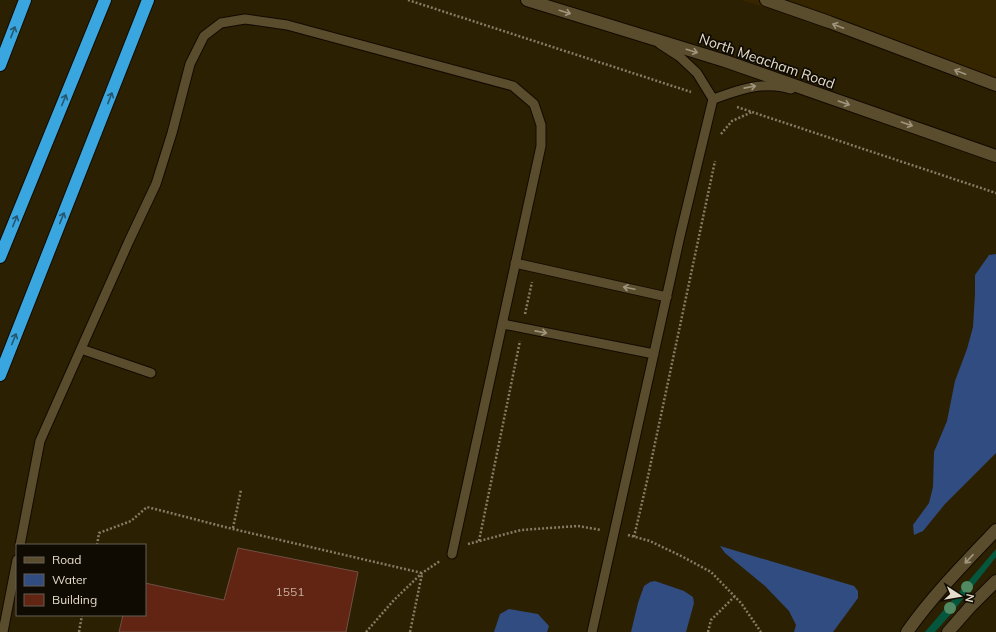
<svg xmlns="http://www.w3.org/2000/svg" width="996" height="632" font-family="Mulish,sans-serif">
	<style>
		.built { fill: #352600 }
		.green { fill: #04573d }
		.water { fill: #314c81 }
		.building { fill: #632513; stroke: #704e44 }
		.lines { fill: none; stroke-linecap: round; stroke-linejoin: round }
		.lane-casing { stroke: #130a00; stroke-width: 11 }
		.street-casing { stroke: #130a00; stroke-width: 14 }
		.secondary-casing { stroke: #130a00; stroke-width: 14 }
		.highway-casing { stroke: #130a00; stroke-width: 14 }
		.path { stroke: #867c65; stroke-width: 2.5; stroke-dasharray: 2 2; stroke-linecap: butt }
		.lane { stroke: #5a4d2e; stroke-width: 9 }
		.street { stroke: #5a4d2e; stroke-width: 12 }
		.secondary { stroke: #5a4d2e; stroke-width: 12 }
		.highway { stroke: #3aa6df; stroke-width: 12 }
		.tree { fill: #508962 }
		.oneway { stroke: #a0957d }
		.oneway2 { stroke: #255870 }
		.labels { text-anchor: middle; stroke-width: 3.5; stroke-linejoin: round; paint-order: stroke }
		.number-label { font-size: 12px; fill: #c4af9e }
		.street-label { font-size: 14px; fill: #e5ddcc; stroke: #100b02 }
	</style>
	<rect width="100%" height="100%" fill="#2c2002"/>
	<path class="built" d="M740 0H996V81L816 22Z"/>
	<path class="green" d="M996 549V557L951 614 935 632H925Z"/>
	<path class="water" d="M996 254V453L945 504 923 531 914 535 913 525 929 503 933 487 934 452 947 421 955 381 967 349 973 327 975 294V275L989 255Z
		M720 546 854 586 858 591V598L833 632H794L796 625 789 611 765 586 725 553Z
		M655 581 684 591 693 597 694 603 686 632H631L638 603 644 586 650 582Z
		M509 609 538 614 549 626 547 632H494L500 614Z"/>
	<path class="building" d="M238 548 358 572 346 632H119L123 615H145V583L224 600Z"/>
	<g class="lines">
		<g class="lane-casing">
			<path id="lane" d="M713 99C734 92 753 84 775 86 781 86 786 88 791 89
				M515 263 667 297
				M503 324 654 354
				M81 349 151 373
				M20 545 40 441 129 241 156 184 172 133 190 64 204 36 221 23 245 19 287 25 513 86 534 104 541 125V146L452 554
				M3 632 17 560
				M592 632 680 236 713 99 697 73 680 57 660 44"/>
		</g>
		<g class="street-casing">
			<path id="street" d="M907 632C933 595 965 563 996 530
				M948 632 970 607 996 581"/>
		</g>
		<g class="secondary-casing">
			<path id="secondary" d="M527 0 725 61 996 156
				M766 0 829 22 996 85"/>
		</g>
		<g class="highway-casing">
			<path id="highway" d="M0 65 25 0
				M0 257 105 0
				M0 375 148 0"/>
		</g>
		<path class="path" d="M408 0 691 92
			M737 107 996 193
			M721 134 732 121 752 112
			M525 314 532 282
			M233 528 241 490
			M628 535 650 541 683 557 711 572 741 603 761 632
			M634 537 647 481 715 161
			M479 541 520 341
			M468 544 521 530 578 526 601 530
			M97 545 99 533 131 521 147 507 233 529 422 573
			M79 632 82 615
			M366 632 394 600 422 573 440 561
			M410 632 422 574
			M708 632 711 620 735 596"/>
		<use href="#lane" class="lane"/>
		<use href="#street" class="street"/>
		<use href="#secondary" class="secondary"/>
		<use href="#highway" class="highway"/>
	</g>
	<g class="tree">
		<circle cx="967" cy="587" r="6"/>
		<circle cx="950" cy="608" r="6"/>
	</g>
	<defs><path id="oneway-shaft" d="M-6 0H5M1.5-3L5.5 0L1.5 3" fill="none" stroke-width="1.6" stroke-linecap="round" stroke-linejoin="round"/></defs>
	<g class="oneway">
		<use href="#oneway-shaft" transform="translate(565 12) rotate(17)"/>
		<use href="#oneway-shaft" transform="translate(838 26) rotate(-159)"/>
		<use href="#oneway-shaft" transform="translate(692 51) rotate(17)"/>
		<use href="#oneway-shaft" transform="translate(960 72) rotate(-159)"/>
		<use href="#oneway-shaft" transform="translate(750 87) rotate(-11)"/>
		<use href="#oneway-shaft" transform="translate(844 103) rotate(19)"/>
		<use href="#oneway-shaft" transform="translate(907 124) rotate(19)"/>
		<use href="#oneway-shaft" transform="translate(629 288) rotate(-168)"/>
		<use href="#oneway-shaft" transform="translate(541 332) rotate(11)"/>
		<use href="#oneway-shaft" transform="translate(969 559) rotate(133)"/>
	</g>
	<g class="oneway2">
		<use href="#oneway-shaft" transform="translate(13 32) rotate(-69)"/>
		<use href="#oneway-shaft" transform="translate(110 98) rotate(-69)"/>
		<use href="#oneway-shaft" transform="translate(64 100) rotate(-68)"/>
		<use href="#oneway-shaft" transform="translate(62 218) rotate(-68)"/>
		<use href="#oneway-shaft" transform="translate(15 221) rotate(-68)"/>
		<use href="#oneway-shaft" transform="translate(14 339) rotate(-68)"/>
	</g>
	<g class="labels">
		<g class="number-label">
			<text x="290" y="596">1551</text>
		</g>
		<g class="street-label">
			<text transform="translate(767 61) rotate(19)" y="5">North Meacham Road</text>
		</g>
	</g>
	<rect x="16" y="544" width="130" height="72" fill="#100b02" stroke="#655f53"/>
	<rect x="24" y="557" width="20" height="6" fill="#5a4d2e" stroke="#655f53"/>
	<text x="52" y="564" font-size="12" fill="#e5ddcc">Road</text>
	<rect x="24" y="574" width="20" height="12" fill="#314c81" stroke="#655f53"/>
	<text x="52" y="584" font-size="12" fill="#e5ddcc">Water</text>
	<rect x="24" y="594" width="20" height="12" fill="#632513" stroke="#655f53"/>
	<text x="52" y="604" font-size="12" fill="#e5ddcc">Building</text>
	<g transform="translate(960 596) rotate(102)" stroke="#100b02" stroke-width="3" paint-order="stroke">
	<path d="M0-3L7 15L0 10L-7 15Z" fill="#e5ddcc"/>
	<text y="-6" font-size="11" font-weight="bold" text-anchor="middle" fill="#e5ddcc">N</text>
	</g>
</svg>
